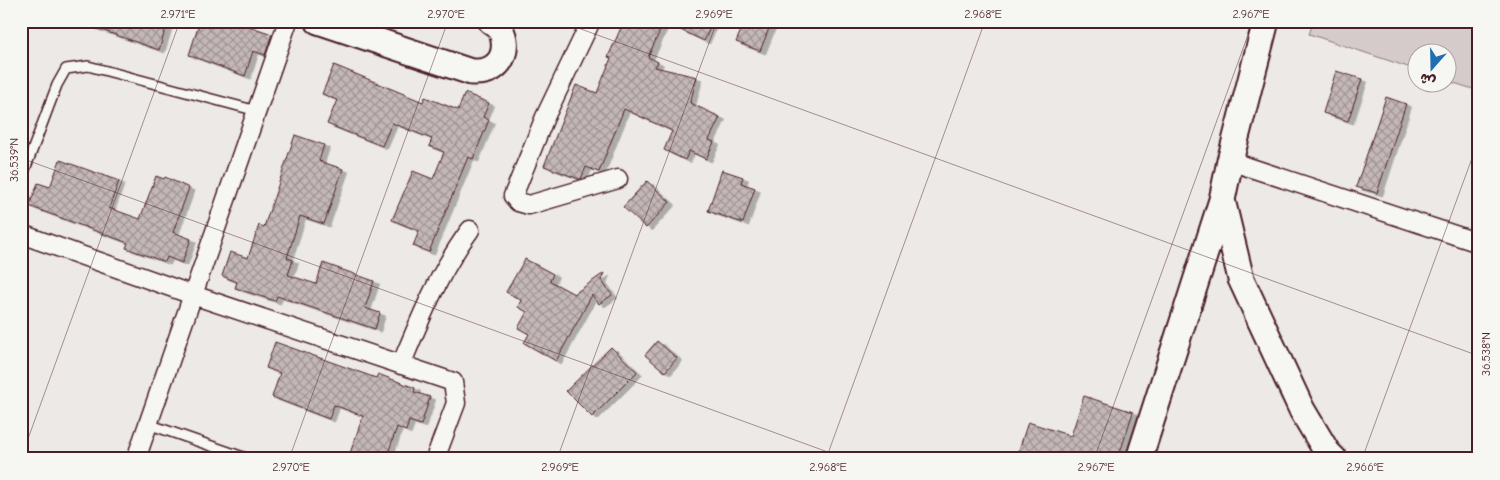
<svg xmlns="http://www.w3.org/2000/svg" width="1500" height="480" font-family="'Comic Neue','Playpen Sans Arabic',sans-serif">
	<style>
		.pitch { fill: #d4cbca; stroke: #8f757a }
		.building { fill: url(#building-cross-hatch); stroke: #4a1f2b; filter: url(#shadow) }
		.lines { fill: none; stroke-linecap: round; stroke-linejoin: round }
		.lane-casing { stroke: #4a1f2b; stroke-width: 12 }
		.street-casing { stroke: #4a1f2b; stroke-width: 21 }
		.secondary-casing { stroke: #4a1f2b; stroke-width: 29 }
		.lane { stroke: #f6f6f2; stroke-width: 9 }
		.street { stroke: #f6f6f2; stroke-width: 18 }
		.secondary { stroke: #f6f6f2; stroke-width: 25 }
		.ticks { fill: none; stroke: #4a1f2b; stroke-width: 1; stroke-opacity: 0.45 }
		.neatline { fill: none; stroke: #4a1f2b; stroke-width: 2 }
		.ticks-label { font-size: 12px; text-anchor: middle; fill: #4a1f2b }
	</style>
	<defs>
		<pattern id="building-cross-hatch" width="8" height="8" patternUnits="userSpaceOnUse" patternTransform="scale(1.25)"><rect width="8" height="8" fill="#c4b7b7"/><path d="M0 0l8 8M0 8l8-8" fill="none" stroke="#a19495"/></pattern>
		<filter id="shadow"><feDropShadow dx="5.5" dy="3" stdDeviation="0" flood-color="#0004"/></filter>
	</defs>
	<rect width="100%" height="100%" fill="#ece9e6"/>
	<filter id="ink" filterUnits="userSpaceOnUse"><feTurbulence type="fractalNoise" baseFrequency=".02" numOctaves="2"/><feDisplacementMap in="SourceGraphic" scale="10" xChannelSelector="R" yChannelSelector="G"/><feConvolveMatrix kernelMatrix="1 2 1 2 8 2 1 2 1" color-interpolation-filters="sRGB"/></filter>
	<g filter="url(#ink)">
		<path class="pitch" d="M1314 21H1479V91L1448 81V52H1418L1417 70 1309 34Z"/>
		<path class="building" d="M84 21H168L159 50 84 24Z
			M200 21H234L272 34 265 55 253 51 245 76 189 55Z
			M624 21H713L704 41 664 22 648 57 658 62 655 67 697 77 690 103 720 117 709 140 714 142 706 159 689 151 685 160 664 150 672 131 624 109 599 172 586 167 581 179H579L544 166 576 85 597 93 611 58 608 57Z
			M745 21H772L760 51 736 42Z
			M334 65 423 102 425 97 458 110 465 93 489 103 483 117 489 120 473 159 468 157 429 252 413 246 419 231 392 220 413 171 433 179 444 152 429 146 432 139 392 123 382 146 327 124 337 100 322 94Z
			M1336 71 1362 79 1348 121 1323 113Z
			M1386 97 1406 104 1377 193 1356 187Z
			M295 135 324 145 319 161 343 169 324 224 300 216 287 258 293 260 288 275 316 284 323 263 374 281 365 308 380 313 375 329 277 296 275 301 235 288 237 282 222 276 230 252 248 258 259 225 264 227Z
			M60 160 119 181 109 208 140 219 156 176 164 179 165 177 189 188 173 232 191 239 182 263 167 257 165 262 126 248 128 243 29 206 38 183 50 187Z
			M722 170 743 177 741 183 755 188 743 223 708 211Z
			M647 181 670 202 646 228 623 207Z
			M525 259 553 274 550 281 574 294 604 273 601 280 612 295 599 304 592 295 556 361 524 343 529 334 518 328 527 312 518 307 521 300 506 292Z
			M657 341 677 358 665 372 645 355Z
			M275 342 376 378 378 374 415 388 414 392 430 397 421 425 409 421 406 431 397 427 386 459H348L363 416 334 405 329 419 272 397 280 373 266 368Z
			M611 347 637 372 592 417 566 391Z
			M1084 396 1133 412 1118 459H1016L1028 422 1071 436Z"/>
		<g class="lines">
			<g class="lane-casing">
				<path id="lane" d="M21 180 57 85 66 69 88 66 257 111
					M148 424 249 459"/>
			</g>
			<g class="street-casing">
				<path id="street" d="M591 21 545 117 513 196 518 202 529 205 618 179
					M1230 161 1479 243
					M21 234 193 295 453 382 456 403 435 459
					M401 365C421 317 439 272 470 230
					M136 459 288 21"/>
			</g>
			<g class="secondary-casing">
				<path id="secondary" d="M318 21 471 72C480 72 488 72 495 66 509 55 507 29 491 21
					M1266 21 1230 161 1222 200 1241 279 1302 410 1327 452 1334 459
					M1139 459 1222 200"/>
			</g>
			<use href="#lane" class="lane"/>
			<use href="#street" class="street"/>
			<use href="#secondary" class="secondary"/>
		</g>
	</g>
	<path class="ticks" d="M559 21 1479 356M1472 21 1479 24M21 158 847 459M21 458 180 21M289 459 448 21M557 459 717 21M826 459 985 21M1094 459 1253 21M1362 459 1479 139"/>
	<rect width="1500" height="480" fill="none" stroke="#f6f6f2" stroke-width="55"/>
	<g transform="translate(1432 68) rotate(200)"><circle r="24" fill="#f6f6f2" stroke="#b1a0a2"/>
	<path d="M0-4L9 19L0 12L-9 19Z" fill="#1f6fb2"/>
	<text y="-8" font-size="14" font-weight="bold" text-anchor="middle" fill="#4a1f2b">ش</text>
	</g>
	<rect x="28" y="28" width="1444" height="424" class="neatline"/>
	<g class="ticks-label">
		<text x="178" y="18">2.971°E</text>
		<text x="446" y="18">2.970°E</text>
		<text x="714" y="18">2.969°E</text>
		<text x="983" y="18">2.968°E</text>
		<text x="1251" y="18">2.967°E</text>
		<text transform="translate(14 160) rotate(-90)" y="4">36.539°N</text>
		<text transform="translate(1486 354) rotate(-90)" y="4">36.538°N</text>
		<text x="291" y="471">2.970°E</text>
		<text x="560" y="471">2.969°E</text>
		<text x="828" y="471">2.968°E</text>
		<text x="1096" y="471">2.967°E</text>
		<text x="1365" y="471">2.966°E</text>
	</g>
</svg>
